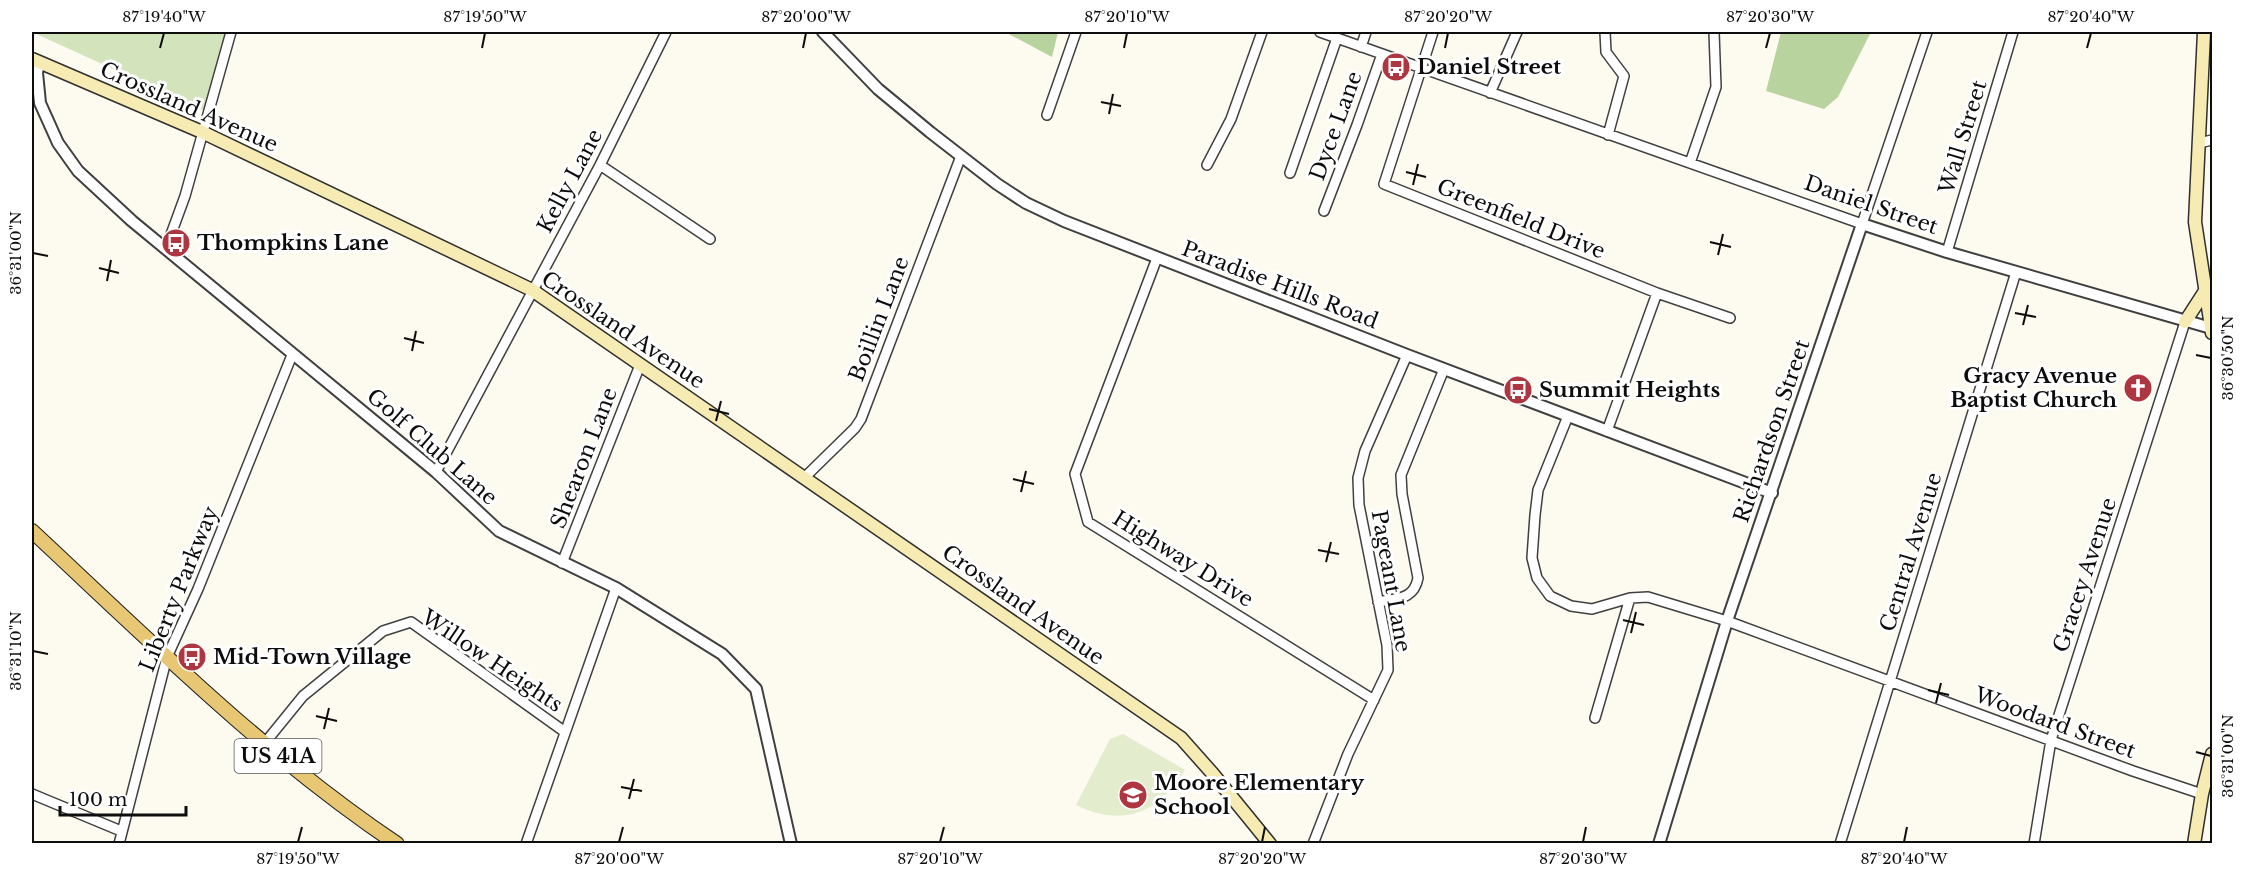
<svg xmlns="http://www.w3.org/2000/svg" width="2244" height="875" font-family="'Libre Baskerville',serif">
	<style>
		.green { fill: #d3e4bd }
		.forest { fill: #b8d39e }
		.pitch { fill: #e3eccd }
		.lines { fill: none; stroke-linecap: round; stroke-linejoin: round }
		.minor-casing { stroke: #404040; stroke-width: 12 }
		.tertiary-casing { stroke: #404040; stroke-width: 14 }
		.secondary-casing { stroke: #2f2f2f; stroke-width: 15 }
		.primary-casing { stroke: #1e1e1e; stroke-width: 16 }
		.minor { stroke: #fff; stroke-width: 9 }
		.tertiary { stroke: #fff; stroke-width: 10 }
		.secondary { stroke: #f6ebb2; stroke-width: 12 }
		.primary { stroke: #e8c774; stroke-width: 14 }
		.ticks { fill: none; stroke: #0d0d0d; stroke-width: 2 }
		.labels { text-anchor: middle; stroke-width: 6; stroke-linejoin: round; paint-order: stroke }
		.shield { fill: #fff; stroke: #565656; stroke-width: 1.5 }
		.shield-label { font-size: 20px; font-weight: bold; fill: #0d0d0d }
		.poi-label { font-size: 21px; font-weight: bold; fill: #0d0d0d; stroke: #fff; text-anchor: start }
		.street-label { font-size: 21px; fill: #0d0d0d; stroke: #fff }
		.neatline { fill: none; stroke: #0d0d0d; stroke-width: 2 }
		.ticks-label { font-size: 15px; text-anchor: middle; fill: #0d0d0d }
	</style>
	<rect width="100%" height="100%" fill="#fdfaef"/>
	<path class="green" d="M32 32H228L205 111Z"/>
	<path class="forest" d="M1005 32H1058L1052 57Z
		M1781 32H1871L1838 97 1824 109 1766 91Z"/>
	<path class="pitch" d="M1123 734 1185 770C1160 813 1122 828 1076 805L1110 739Z"/>
	<g class="lines">
		<g class="minor-casing">
			<path id="minor" d="M1320 32 1862 224 1927 32
				M1433 32 1384 184 1657 293 1730 318
				M1605 32 1606 52 1624 76 1608 135
				M1361 47 1366 32
				M1490 93 1517 32
				M1047 115 1076 32
				M2199 143 2212 140
				M1690 163 1716 87 1714 32
				M600 165 710 239
				M1207 165 1231 119 1262 32
				M1290 173 1337 38
				M1324 211 1357 125 1382 54
				M166 248 185 196 231 32
				M1947 252 2013 32
				M1157 258 1075 474 1088 522 1374 700
				M1568 416 1538 490 1535 515 1532 558 1537 578 1550 596 1571 606 1592 609 1630 598 1648 597 1727 621 2133 771 2202 794
				M1607 431 1657 293
				M436 472 600 165 666 32
				M804 478 855 428 861 419 961 156
				M562 563 640 365
				M1378 602C1397 598 1414 600 1418 578L1402 494 1401 475 1444 369
				M1595 718 1630 598
				M264 744 303 696 383 631 411 622 565 732
				M32 794 121 831
				M119 844 167 657 198 589 292 355
				M526 844 616 588
				M1313 844 1348 754 1388 670 1387 645 1359 505 1358 478 1365 451 1407 355
				M1840 844 2016 272
				M2034 844 2051 740 2185 322"/>
		</g>
		<g class="tertiary-casing">
			<path id="tertiary" d="M823 32 878 89 930 132 997 184 1026 203 1064 221 1407 355 1772 493
				M39 62 37 73 40 103 58 143 78 171 132 221 436 472 499 531 616 588 722 654 756 689 791 844
				M1659 844 1727 621 1862 224 1947 252 2211 328"/>
		</g>
		<g class="secondary-casing">
			<path id="secondary" d="M2204 32 2195 222 2212 333
				M32 59 202 132 532 290 1181 738 1213 774 1270 844
				M2185 322 2205 291
				M2194 844 2202 794 2212 754"/>
		</g>
		<g class="primary-casing">
			<path id="primary" d="M32 531C149 640 263 754 397 844"/>
		</g>
		<use href="#minor" class="minor"/>
		<use href="#tertiary" class="tertiary"/>
		<use href="#secondary" class="secondary"/>
		<use href="#primary" class="primary"/>
	</g>
	<path class="ticks" d="M160 48 164 33M482 48 485 33M803 48 806 33M1124 48 1127 33M1445 48 1448 33M1766 48 1770 33M2087 48 2091 33M1101 102 1121 106M1109 114 1113 94M1406 172 1426 177M1413 185 1418 164M1710 242 1731 247M33 253 48 256M1718 255 1723 234M99 268 119 273M107 281 111 260M2015 313 2036 317M2023 325 2028 305M404 338 424 343M412 351 416 331M2196 355 2211 358M709 409 729 414M716 421 721 401M1013 479 1034 484M1021 492 1026 471M1318 550 1339 554M1326 562 1331 542M1623 620 1644 625M1631 633 1636 612M33 651 48 654M1928 690 1949 695M1936 703 1941 683M316 716 337 721M324 729 329 708M2196 752 2211 756M621 787 642 791M629 799 634 779M298 842 302 827M619 842 623 827M940 842 944 827M1262 842 1265 827M1583 842 1586 827M1904 842 1907 827"/>
	<defs>
		<g id="bus-disc" transform="scale(1.5)"><circle r="9.5" fill="#ad3640" stroke="#fff"/><path d="M-5-6H5V4H4V6H2V4H-2V6H-4V4H-5ZM-3.5-4V0h7V-4ZM-3.5 1.2v1.5H-2V1.2ZM2 1.2v1.5H3.5V1.2Z" fill="#fff"/></g>
		<g id="church-disc" transform="scale(1.5)"><circle r="9.5" fill="#ad3640" stroke="#fff"/><path d="M-1.2-6h2.4v3.5h3.3v2.4h-3.3V6h-2.4V-.1h-3.3v-2.4h3.3Z" fill="#fff"/></g>
		<g id="school-disc" transform="scale(1.5)"><circle r="9.5" fill="#ad3640" stroke="#fff"/><path d="M0-5L7-2L0 1L-7-2ZM-4 1L0 2.5L4 1V4Q0 6-4 4Z" fill="#fff"/></g>
	</defs>
	<g fill-rule="evenodd">
		<use href="#bus-disc" x="1396" y="67"/>
		<use href="#bus-disc" x="176" y="243"/>
		<use href="#church-disc" x="2138" y="388"/>
		<use href="#bus-disc" x="1518" y="390"/>
		<use href="#bus-disc" x="192" y="657"/>
		<use href="#school-disc" x="1133" y="795"/>
	</g>
	<g class="labels">
		<rect class="shield" x="234.5" y="739" width="87" height="34" rx="4.5"/>
		<g class="shield-label">
			<text x="278" y="763">US 41A</text>
		</g>
		<g class="poi-label">
			<text x="1417" y="74">Daniel Street</text>
			<text x="197" y="250">Thompkins Lane</text>
			<text x="2117" y="383" text-anchor="end">Gracy Avenue<tspan x="2117" dy="24">Baptist Church</tspan></text>
			<text x="1539" y="397">Summit Heights</text>
			<text x="213" y="664">Mid-Town Village</text>
			<text x="1154" y="790">Moore Elementary<tspan x="1154" dy="24">School</tspan></text>
		</g>
		<g class="street-label">
			<text transform="translate(189 107) rotate(24)" y="7">Crossland Avenue</text>
			<text transform="translate(1336 126) rotate(-70)" y="7">Dyce Lane</text>
			<text transform="translate(1963 137) rotate(-73)" y="7">Wall Street</text>
			<text transform="translate(570 181) rotate(-62)" y="7">Kelly Lane</text>
			<text transform="translate(1871 205) rotate(19)" y="7">Daniel Street</text>
			<text transform="translate(1521 219) rotate(22)" y="7">Greenfield Drive</text>
			<text transform="translate(1280 285) rotate(21)" y="7">Paradise Hills Road</text>
			<text transform="translate(879 319) rotate(-69)" y="7">Boillin Lane</text>
			<text transform="translate(623 330) rotate(34)" y="7">Crossland Avenue</text>
			<text transform="translate(1772 431) rotate(-71)" y="7">Richardson Street</text>
			<text transform="translate(432 447) rotate(41)" y="7">Golf Club Lane</text>
			<text transform="translate(584 458) rotate(-69)" y="7">Shearon Lane</text>
			<text transform="translate(1911 552) rotate(-73)" y="7">Central Avenue</text>
			<text transform="translate(1183 559) rotate(32)" y="7">Highway Drive</text>
			<text transform="translate(2085 575) rotate(-72)" y="7">Gracey Avenue</text>
			<text transform="translate(1391 581) rotate(80)" y="7">Pageant Lane</text>
			<text transform="translate(179 589) rotate(-68)" y="7">Liberty Parkway</text>
			<text transform="translate(1023 605) rotate(35)" y="7">Crossland Avenue</text>
			<text transform="translate(492 661) rotate(34)" y="7">Willow Heights</text>
			<text transform="translate(2055 723) rotate(20)" y="7">Woodard Street</text>
		</g>
	</g>
	<rect width="2244" height="875" fill="none" stroke="#ffffff" stroke-width="66"/>
	<path d="M60 806v9h126v-9" fill="none" stroke="#0d0d0d" stroke-width="3"/>
	<text x="69" y="806" font-size="18" fill="#0d0d0d" stroke="#ffffff" stroke-width="4.5" paint-order="stroke">100 m</text>
	<rect x="33" y="33" width="2178" height="809" class="neatline"/>
	<g class="ticks-label">
		<text x="164" y="22">87°19'40"W</text>
		<text x="485" y="22">87°19'50"W</text>
		<text x="806" y="22">87°20'00"W</text>
		<text x="1127" y="22">87°20'10"W</text>
		<text x="1448" y="22">87°20'20"W</text>
		<text x="1770" y="22">87°20'30"W</text>
		<text x="2091" y="22">87°20'40"W</text>
		<text transform="translate(16 253) rotate(-90)" y="5">36°31'00"N</text>
		<text transform="translate(2228 358) rotate(-90)" y="5">36°30'50"N</text>
		<text transform="translate(16 651) rotate(-90)" y="5">36°31'10"N</text>
		<text transform="translate(2228 756) rotate(-90)" y="5">36°31'00"N</text>
		<text x="298" y="864">87°19'50"W</text>
		<text x="619" y="864">87°20'00"W</text>
		<text x="940" y="864">87°20'10"W</text>
		<text x="1262" y="864">87°20'20"W</text>
		<text x="1583" y="864">87°20'30"W</text>
		<text x="1904" y="864">87°20'40"W</text>
	</g>
</svg>
